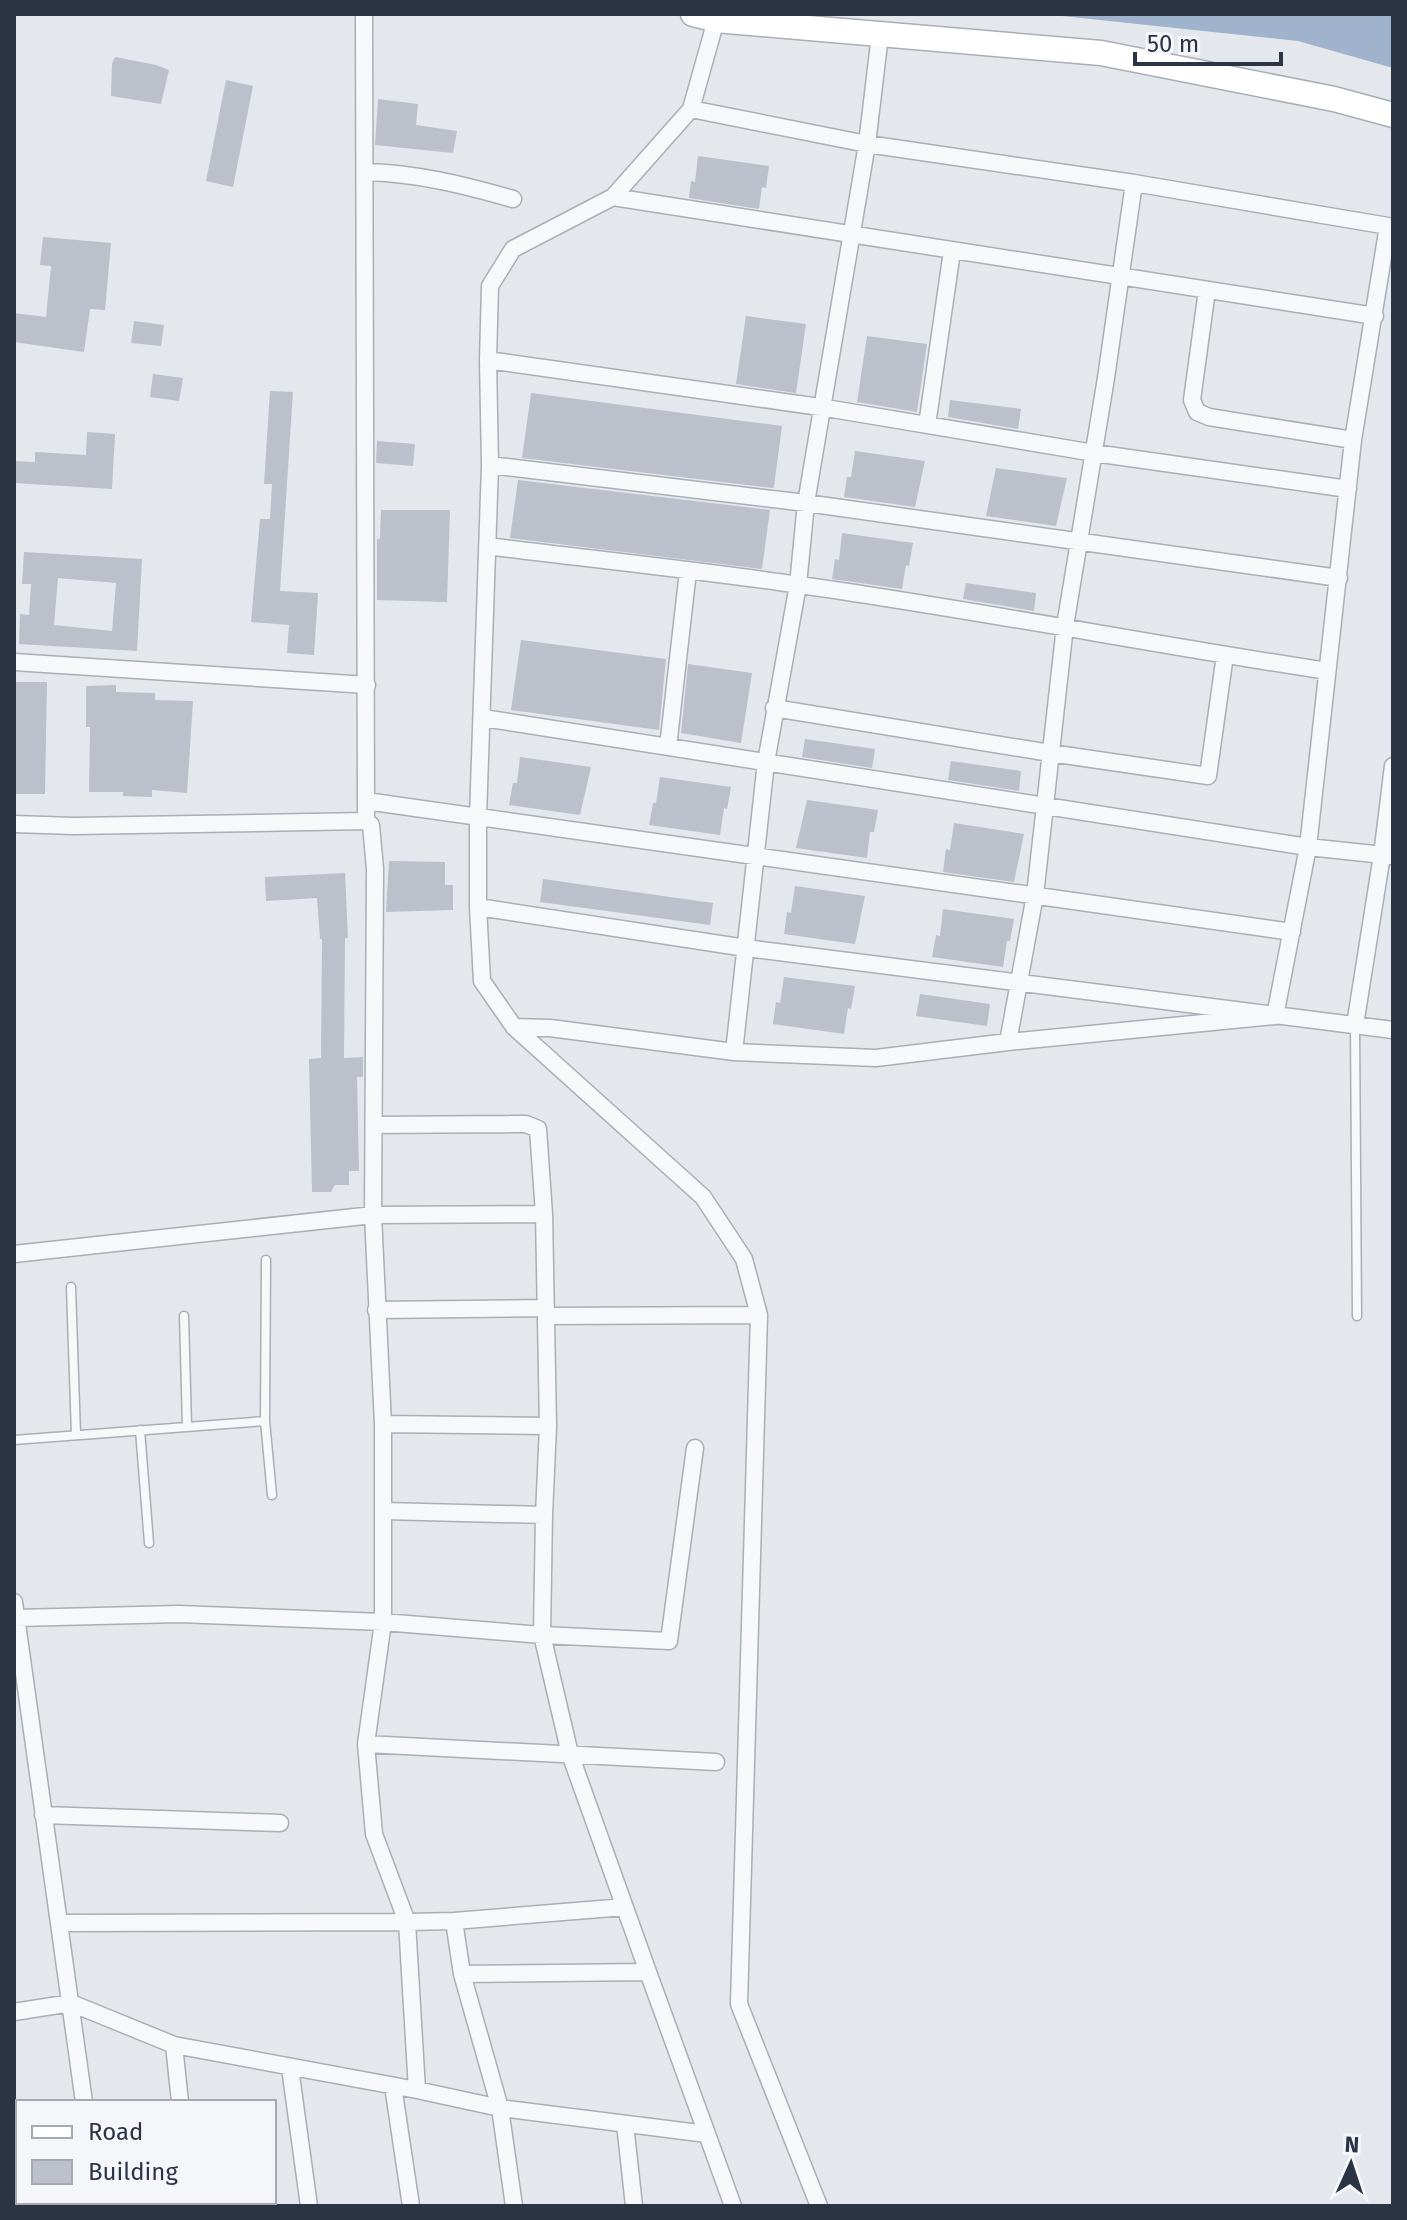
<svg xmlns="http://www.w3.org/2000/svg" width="1407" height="2220" font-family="'Fira Sans',sans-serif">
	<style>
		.water { fill: #9fb4cc }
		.building { fill: #bbc0ca; fill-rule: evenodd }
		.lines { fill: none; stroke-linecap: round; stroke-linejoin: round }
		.lane-casing { stroke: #a9aeb7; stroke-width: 11 }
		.street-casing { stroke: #a9aeb7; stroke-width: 19 }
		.secondary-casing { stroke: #a9aeb7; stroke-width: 27 }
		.lane { stroke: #f7f8fa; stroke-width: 8 }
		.street { stroke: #f7f8fa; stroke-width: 16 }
		.secondary { stroke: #fff; stroke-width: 24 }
	</style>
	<rect width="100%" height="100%" fill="#e4e7ec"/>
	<path class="water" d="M1043 14H1393V68L1298 41Z"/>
	<path class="building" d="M115 57 156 65 169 70 161 104 111 96 112 64Z
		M226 80 253 86 233 187 206 181Z
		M378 99 418 104 416 125 457 131 453 153 375 145Z
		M698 156 769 166 766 188 762 187 759 209 689 198 691 181 695 182Z
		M43 237 111 243 105 310 90 309 84 352 14 342V313L46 317 51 266 40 265Z
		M746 316 806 324 796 393 736 384Z
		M134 321 164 325 161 346 131 343Z
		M867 336 927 344 917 412 857 402Z
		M153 374 183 378 179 401 150 397Z
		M270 391 293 392 280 591 318 593 314 655 287 653 289 625 251 622 260 519H270L272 484H264Z
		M531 393 782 426 774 486 773 488 522 458Z
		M950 400 1021 409 1018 429 948 417Z
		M87 432 115 434 112 489 14 483V461L35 462V452L86 455Z
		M377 441 415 444 413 466 376 463Z
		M855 451 925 461 915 507 844 497 847 477H851Z
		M996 468 1067 478 1056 526 986 516Z
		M518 480 770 510 762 569 510 538Z
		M381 510H450L447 602 377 600V539H380Z
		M842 533 913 543 909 566 906 565 902 589 832 579 835 559 839 560Z
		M24 552 142 559 137 651 19 644 20 614 29 615 31 584H22ZM58 578 116 583 112 631 54 625Z
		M966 583 1036 593 1034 611 963 599Z
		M521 640 666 659 659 730 511 710Z
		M688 664 752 673 741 743 681 733Z
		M14 682H47L45 794H14Z
		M116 685V692L155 693V700L193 701 187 793 152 790V797L123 796V792H89L90 727H86V686Z
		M805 739 875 749 872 768 802 757Z
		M520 757 591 767 580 815 509 805 513 783H517Z
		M951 761 1021 771 1019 791 948 780Z
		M660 777 731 787 727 809 724 808 720 835 649 825 653 803H656Z
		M807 800 878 810 874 832H870L867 858 796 848Z
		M954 823 1024 834 1014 882 943 872 946 849 950 850Z
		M389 861 445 862V885H453V910L386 912Z
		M345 873 348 938H345L344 1058 363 1057V1077H357L359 1171H349V1185H335L331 1192H312L309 1059 321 1058 322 939H320L317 898 266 901 265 877Z
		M543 879 713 903 710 925 540 902Z
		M795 886 865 896 855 944 784 934 787 912 791 913Z
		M943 909 1014 919 1010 941H1007L1003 967 932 957 936 935 940 936Z
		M784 977 855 986 851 1009 848 1008 844 1034 773 1024 776 1002 780 1003Z
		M920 994 990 1004 987 1026 916 1016Z"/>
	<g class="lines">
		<g class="lane-casing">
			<path id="lane" d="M1355 1025 1357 1316
				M266 1260 265 1421 272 1495
				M71 1287 76 1435
				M184 1316 187 1426
				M140 1430 149 1543
				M14 1440 265 1421"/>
		</g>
		<g class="street-casing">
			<path id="street" d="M364 14 366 821 371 825 375 869 373 1215 544 1214 548 1426 544 1515 542 1635 570 1754 648 1972
				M691 109 867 144 1134 183 1388 226 1353 440 1308 847 1275 1016 1008 1042 876 1058 734 1052 550 1028 514 1027 482 981 478 907V817L490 465 488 360 490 286 513 249 613 197Z
				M691 109 716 20
				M365 172C416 173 464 185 513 199
				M613 197 1375 316
				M1207 290 1192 400 1197 412 1209 417 1353 440
				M488 360 820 407 1094 453 1348 489
				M927 425 952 251
				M490 465 806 503 1339 578
				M487 546C591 559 696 570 800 585 976 610 1151 644 1327 671
				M14 662 367 685
				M774 708 1050 753 1208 776 1225 655
				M483 718 1308 847 1393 856
				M668 747 688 571
				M366 801 1292 932
				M14 824 74 826 366 821
				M478 907 746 948 1393 1030
				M1355 1025 1382 855 1393 766
				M514 1027 703 1197 744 1259 759 1315 739 2004 819 2206
				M1008 1042 1035 895 1065 626 1106 378 1134 183
				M734 1052 766 762 798 585 806 503 867 144 880 35
				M374 1125 526 1124 538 1129 544 1214
				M14 1254 373 1215 383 1424V1622L179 1614 16 1618
				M376 1310 546 1308
				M546 1316 759 1315
				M383 1424 548 1426
				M384 1511 544 1515
				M14 1602 84 2102
				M366 1744 383 1622 542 1635 669 1641 695 1448
				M43 1815 280 1823
				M454 1921 625 1907
				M59 1923 407 1922 374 1834 366 1744 716 1762
				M462 1974 500 2108 514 2206
				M14 2012 71 2003 174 2045 417 2090 500 2108 707 2134 733 2206
				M174 2045 180 2102
				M290 2068 309 2206
				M393 2086 411 2206
				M417 2090 407 1922 454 1921 462 1974 648 1972 707 2134
				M625 2124 634 2206
				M96 2202V2206
				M190 2202 191 2206"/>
		</g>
		<g class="secondary-casing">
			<path id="secondary" d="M693 14 716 20 1101 53 1334 99 1393 115"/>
		</g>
		<use href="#lane" class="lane"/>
		<use href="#street" class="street"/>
		<use href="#secondary" class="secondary"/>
	</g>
	<rect width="1407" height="2220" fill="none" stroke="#2b3445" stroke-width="32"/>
	<rect x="16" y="2100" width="260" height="104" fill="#f4f6f9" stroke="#a4a8b1" stroke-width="2"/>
	<rect x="32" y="2126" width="40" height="12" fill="#ffffff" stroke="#a4a8b1" stroke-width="2"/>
	<text x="88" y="2140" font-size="24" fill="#2b3445">Road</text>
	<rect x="32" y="2160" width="40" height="24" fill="#bbc0ca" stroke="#a4a8b1" stroke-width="2"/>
	<text x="88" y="2180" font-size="24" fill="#2b3445">Building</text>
	<g transform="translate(1351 2164) rotate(3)" stroke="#f4f6f9" stroke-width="6" paint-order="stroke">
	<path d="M0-6L14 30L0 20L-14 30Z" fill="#2b3445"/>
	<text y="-12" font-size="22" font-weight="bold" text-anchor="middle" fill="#2b3445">N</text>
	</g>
	<path d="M1135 52v12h146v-12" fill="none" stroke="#2b3445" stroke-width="4"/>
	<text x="1147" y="52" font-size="24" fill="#2b3445" stroke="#f4f6f9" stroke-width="6" paint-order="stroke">50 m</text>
</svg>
